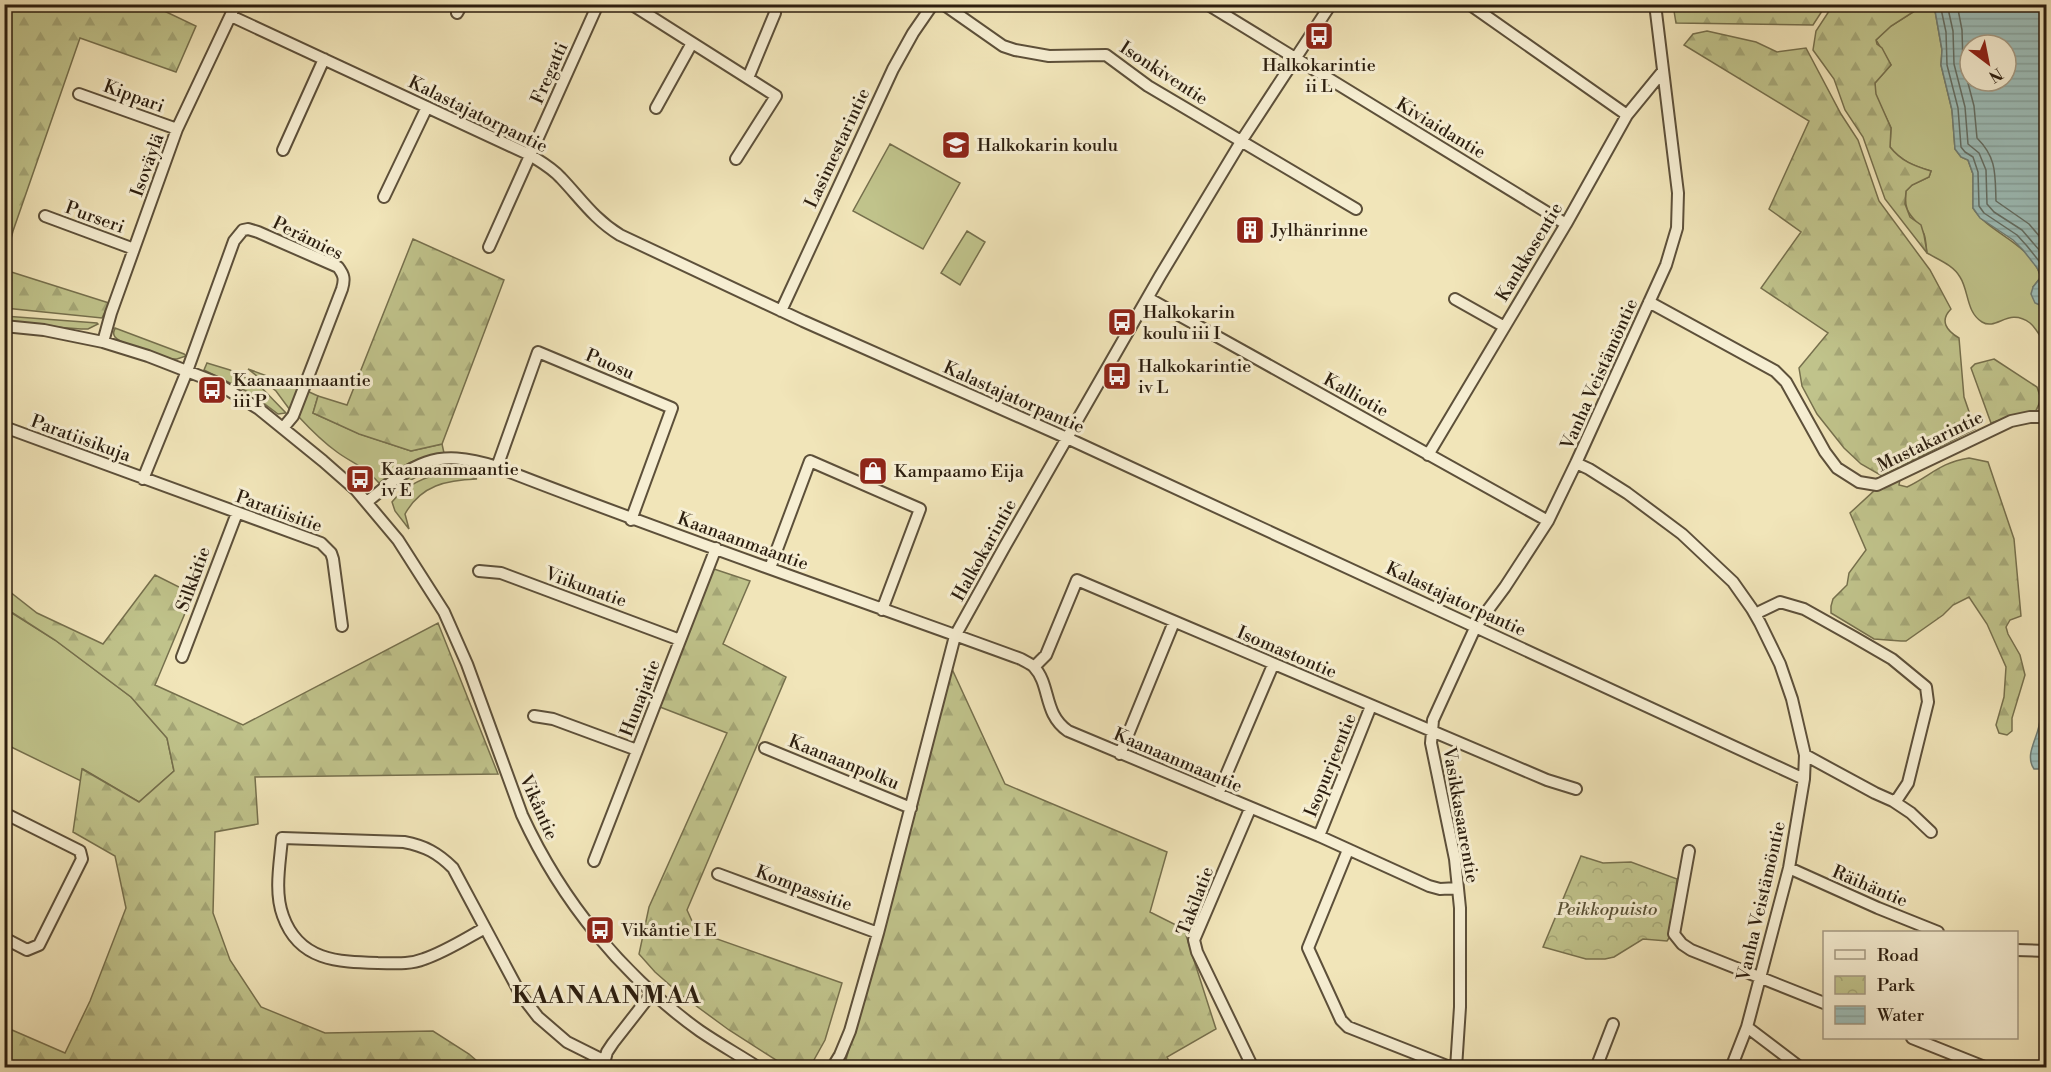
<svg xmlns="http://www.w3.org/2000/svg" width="2051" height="1072" font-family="'Libre Bodoni',serif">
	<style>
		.grass { fill: #c0c38b; stroke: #76704d; stroke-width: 1.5 }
		.forest { fill: url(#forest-firs); stroke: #76704d; stroke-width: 1.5 }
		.park { fill: url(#park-crowns); stroke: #76704d; stroke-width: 1.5 }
		.water { fill: url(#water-rules); stroke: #707d74; stroke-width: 1.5; fill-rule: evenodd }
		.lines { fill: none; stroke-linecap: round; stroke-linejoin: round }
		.shore { stroke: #646e64; stroke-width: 1.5 }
		.minor-casing { stroke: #5d503a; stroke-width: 14 }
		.minor { stroke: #f6eed2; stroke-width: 10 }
		.labels { text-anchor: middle; stroke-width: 6; stroke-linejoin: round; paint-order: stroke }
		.poi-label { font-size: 18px; fill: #2c1e0f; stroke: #f6eed2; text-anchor: start }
		.street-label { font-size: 18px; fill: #2c1e0f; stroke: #f6eed2 }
		.park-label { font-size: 18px; font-style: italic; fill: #585034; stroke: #f6eed2 }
		.district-label { font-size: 24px; font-weight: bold; letter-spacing: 1.5px; fill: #2c1e0f; stroke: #f6eed2 }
	</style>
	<defs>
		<pattern id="forest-firs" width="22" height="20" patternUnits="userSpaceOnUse" patternTransform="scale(1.5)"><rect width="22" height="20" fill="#c0c38b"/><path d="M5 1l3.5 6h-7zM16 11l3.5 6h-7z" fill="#a5a777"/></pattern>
		<pattern id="park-crowns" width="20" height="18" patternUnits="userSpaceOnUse" patternTransform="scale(1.5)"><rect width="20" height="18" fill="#c0c38b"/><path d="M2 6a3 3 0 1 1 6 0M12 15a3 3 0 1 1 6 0" fill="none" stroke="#a5a777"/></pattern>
		<pattern id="water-rules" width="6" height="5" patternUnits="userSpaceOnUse" patternTransform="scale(1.5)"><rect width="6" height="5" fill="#9dbdb8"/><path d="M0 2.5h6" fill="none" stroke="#87a29d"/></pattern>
	</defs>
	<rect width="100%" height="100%" fill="#f1e5b9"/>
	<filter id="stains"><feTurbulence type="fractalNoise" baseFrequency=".00333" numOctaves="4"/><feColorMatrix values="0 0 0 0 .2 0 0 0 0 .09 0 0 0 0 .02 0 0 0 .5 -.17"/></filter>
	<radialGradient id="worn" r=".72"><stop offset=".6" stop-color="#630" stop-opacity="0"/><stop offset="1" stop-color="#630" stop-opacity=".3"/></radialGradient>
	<path class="grass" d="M1924 5H1934L1942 50 1941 65 1952 110 1955 149 1961 157 1968 160 1973 174V208C1990 235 2029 241 2041 277L2033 287 2040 306 2046 308V345C2041 338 2036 328 2030 323 2008 307 1997 331 1982 322 1966 312 1969 291 1960 277 1953 265 1939 260 1927 253 1926 247 1926 239 1924 234 1915 214 1903 218 1906 191L1912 185 1929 177 1931 171C1914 166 1901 161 1890 147L1891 128 1875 94V83L1891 65 1876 40 1891 26Z
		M890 144 960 183 923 249 853 211Z
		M967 231 985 242 960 285 941 273Z
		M4 316 97 323 98 324 88 329H81L5 323Z
		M115 328 184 354 186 356 177 359H171C161 356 121 345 115 337 112 333 114 332 115 328Z
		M207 363 230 370 258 384 286 413 278 414 250 393 204 370Z
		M248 369 300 388 290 410 276 391Z
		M307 391 318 396 313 413 360 434 411 451 442 444 444 453C415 458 401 465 379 483 367 468 352 463 337 452 323 442 310 429 298 416Z
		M452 463 469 464 493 471 492 475C485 473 477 470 469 468 442 462 411 476 391 495L388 490 422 468Z
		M438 474H457L477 479C447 480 421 485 405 514L409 529 395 511 392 502C404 487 420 479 438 474Z
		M4 608 55 640 131 697 167 738 174 771 139 802 83 769 81 781 5 744Z"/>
	<path class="forest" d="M5 4 159 5 158 8 196 26 176 72 80 38 13 231 5 262Z
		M1673 5V4L1826 5 1813 25 1676 23Z
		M1833 5H1924L1891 26 1876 40 1877 44 1882 48 1891 65 1875 83 1876 94 1891 128 1890 147C1901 161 1914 166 1931 171L1929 177 1912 185 1906 191 1905 204 1910 217 1921 225 1924 235 1927 253 1885 199 1863 137 1845 110 1834 79 1813 50 1816 31Z
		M1707 31 1756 42 1777 52 1806 48 1841 114 1858 140 1879 201 1930 270 1951 309C1939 321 1947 331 1959 338L1964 397 1975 429 1882 476 1861 464 1844 448 1817 414 1802 386 1799 368 1828 333 1761 288 1801 232 1769 209 1809 121 1684 45 1693 34Z
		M413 239 504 280 442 444 411 451 359 434 313 413 318 396 347 405Z
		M5 270 109 303 102 318 5 308Z
		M1994 359 2037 387 2041 399 2036 411 2018 414 1991 423 1971 368 1975 364Z
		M1969 458 1988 462 2014 539 2021 616 2010 620 2006 627 2008 634 2020 655 2025 675 2012 718V731L2007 735 1999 733 1996 725 2004 697 2006 667 1987 624 1969 597 1953 605 1943 615 1906 641H1901L1874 639 1831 613V606L1833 599 1847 585 1849 573 1866 550 1850 513 1875 490 1900 479 1899 485 1907 487C1932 475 1939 463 1969 458Z
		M711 568 750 581 723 644 786 677 687 910 697 932 842 983 825 1040 810 1067H787L729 1030 680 994 655 972 639 954 649 907 727 733 660 707Z
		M155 575 193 594 155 685 243 725 438 623 498 774 255 777 258 824 215 832 213 913 230 960 261 1007 325 1033 433 1031 469 1054 484 1067H5V1027L65 1053 90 1001 126 908 115 856 73 832 82 769 139 802 174 771 167 738 131 697 55 640 5 608V588L37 613 103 644Z
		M952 669 1005 784 1167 852 1150 912 1184 929 1216 1029 1167 1057 1172 1067 841 1068 846 1060Z"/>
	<path class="park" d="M1581 856 1603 863 1631 862 1677 879 1672 934 1667 941 1643 939 1614 957 1605 959H1586L1543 947Z"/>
	<path class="water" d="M1934 5H2046V308L2035 303 2031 294 2033 287 2041 277 2038 269 2023 250 2013 240 1980 218 1973 208V174L1968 160 1961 157 1955 149 1952 110 1941 65 1942 50ZM1970 45H2006V81H1970Z
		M2046 716V773L2041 769H2034C2023 753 2041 735 2040 717Z"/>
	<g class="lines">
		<path class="shore" d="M1940 4 1946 32 1947 65 1958 108 1961 147 1965 152 1973 157 1978 172 1979 206 1984 213 2017 235 2027 246 2043 266 2046 275
			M1947 4 1953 31 1954 64 1965 107 1968 144 1979 153 1986 170 1987 204 1994 212 2022 230 2046 258
			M1957 4 1962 30 1963 64 1974 106 1977 138C1997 158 1995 174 1996 201L2029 224 2046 244"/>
		<g class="minor-casing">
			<path id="minor" d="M631 4 776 96 736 159
				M943 4 1003 46 1015 50 1049 56 1106 55 1148 86 1356 209
				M1207 4 1566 224
				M1469 4 1627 115
				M457 13 462 4
				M231 16 530 155C541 162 552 168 561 178 581 199 594 219 620 235L803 321 1067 438 1804 779
				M748 78 775 13
				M79 94 177 129
				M656 108 692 43
				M283 150 324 59
				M384 197 427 107
				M45 216 134 249
				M489 247 598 4
				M1148 298 1548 521
				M1455 299 1503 326
				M1649 302 1775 371 1786 382 1825 452 1837 468 1859 482 1877 485 2011 421 2030 417H2046
				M781 311 893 69 913 33 933 4
				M4 326 44 330 103 342 148 356 215 382 259 409 323 461 356 490 398 540 444 612 467 664 522 815C562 902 623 976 700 1031 719 1044 739 1055 759 1068
				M103 342 111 313 177 129 236 4
				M7 428 321 543 331 553 333 559 342 626
				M1428 455 1566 224 1627 115 1663 71
				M1576 463 1589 469 1627 493 1682 534 1733 582 1752 609 1760 623 1780 664 1792 699 1805 755 1804 779 1789 868 1747 1027 1801 1068
				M497 467 538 352 672 408 631 520
				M143 479 187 371 234 241 243 230 248 229 258 232 338 267C344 275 345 279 342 289L293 416 283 428
				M367 502C414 463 434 447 497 467 670 535 846 595 1021 659 1026 662 1031 664 1034 667 1051 685 1043 714 1068 731L1319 836 1429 886 1440 889 1458 888
				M770 568 810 461 920 509 882 610
				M479 571 501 573 680 640
				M1755 614 1780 602 1804 609 1854 637 1892 659 1926 687 1928 702 1908 783 1898 798 1893 801
				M182 657 237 513
				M1034 667 1046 655 1077 580 1547 780 1576 789
				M534 716 553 719 637 750
				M765 748 911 808
				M1120 754 1174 622
				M1805 755 1875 793 1893 801 1911 813 1931 832
				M1218 794 1273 665
				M1250 809 1194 940 1197 952 1253 1068
				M4 813 80 851 82 859 39 945 27 950 4 938
				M1319 836 1371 706
				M1348 850 1308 948 1341 1020 1348 1027 1452 1068
				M1689 851 1674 934 1682 944 1691 950 1824 1003
				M594 861 716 548
				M1789 868 1878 908 1938 932
				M718 874 878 933
				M485 928C465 939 445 952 424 959 409 965 393 963 378 963 338 962 299 961 283 916 274 892 280 863 282 838L404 842C425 846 438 853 453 868L521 995 538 1017 567 1042 605 1061
				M2016 950 2046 951
				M1912 1038 1987 1068
				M603 1067 607 1052 613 1043 652 993
				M832 1068 840 1055 850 1031 878 933 955 636 1005 546 1160 276 1242 140 1331 4
				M1456 1068 1460 1007V908L1455 859 1431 743 1433 720 1476 626 1505 587 1548 521 1576 463 1666 265 1677 228 1678 193 1655 4
				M1596 1068 1613 1024
				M1731 1068 1747 1027"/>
		</g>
		<use href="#minor" class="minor"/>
	</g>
	<defs>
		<g id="bus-square" transform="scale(1.5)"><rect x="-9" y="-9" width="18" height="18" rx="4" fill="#8f2418" stroke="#f6eed2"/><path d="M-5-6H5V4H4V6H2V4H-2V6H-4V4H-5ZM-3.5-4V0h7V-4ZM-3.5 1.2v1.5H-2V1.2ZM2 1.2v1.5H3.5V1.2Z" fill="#fff"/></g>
		<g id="school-square" transform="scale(1.5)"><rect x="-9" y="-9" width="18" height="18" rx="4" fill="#8f2418" stroke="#f6eed2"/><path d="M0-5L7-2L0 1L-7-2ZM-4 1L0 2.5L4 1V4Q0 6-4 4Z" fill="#fff"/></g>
		<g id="building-square" transform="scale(1.5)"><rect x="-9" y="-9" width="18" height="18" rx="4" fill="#8f2418" stroke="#f6eed2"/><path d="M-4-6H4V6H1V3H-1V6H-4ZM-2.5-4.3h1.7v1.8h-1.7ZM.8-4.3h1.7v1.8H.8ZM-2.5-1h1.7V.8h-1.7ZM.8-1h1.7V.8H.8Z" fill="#fff"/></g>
		<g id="shop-square" transform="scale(1.5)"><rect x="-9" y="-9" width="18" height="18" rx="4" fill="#8f2418" stroke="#f6eed2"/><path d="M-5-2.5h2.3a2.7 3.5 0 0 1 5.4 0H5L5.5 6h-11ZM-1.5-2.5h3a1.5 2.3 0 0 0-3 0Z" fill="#fff"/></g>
	</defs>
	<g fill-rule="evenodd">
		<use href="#bus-square" x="1319" y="36"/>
		<use href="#school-square" x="956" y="145"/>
		<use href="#building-square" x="1250" y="230"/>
		<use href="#bus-square" x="1122" y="322"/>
		<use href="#bus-square" x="1117" y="376"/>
		<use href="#bus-square" x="212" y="390"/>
		<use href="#shop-square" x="873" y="471"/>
		<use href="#bus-square" x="360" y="479"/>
		<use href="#bus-square" x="600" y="930"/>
	</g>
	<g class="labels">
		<g class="poi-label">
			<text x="1319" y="71" text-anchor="middle">Halkokarintie<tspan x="1319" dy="21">ii L</tspan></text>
			<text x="977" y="151">Halkokarin koulu</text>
			<text x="1271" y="236">Jylhänrinne</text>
			<text x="1143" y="318">Halkokarin<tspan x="1143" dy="21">koulu iii I</tspan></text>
			<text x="1138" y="372">Halkokarintie<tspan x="1138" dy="21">iv L</tspan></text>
			<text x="233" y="386">Kaanaanmaantie<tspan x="233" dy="21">iii P</tspan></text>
			<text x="381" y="475">Kaanaanmaantie<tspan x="381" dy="21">iv E</tspan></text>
			<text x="894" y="477">Kampaamo Eija</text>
			<text x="621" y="936">Vikåntie I E</text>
		</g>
		<g class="street-label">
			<text transform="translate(549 73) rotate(-66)" y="6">Fregatti</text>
			<text transform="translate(1164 73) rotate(33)" y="6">Isonkiventie</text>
			<text transform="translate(134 96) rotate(20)" y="6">Kippari</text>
			<text transform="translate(478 114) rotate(26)" y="6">Kalastajatorpantie</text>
			<text transform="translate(1441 128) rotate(31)" y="6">Kiviaidantie</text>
			<text transform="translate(837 148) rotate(-65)" y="6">Lasimestarintie</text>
			<text transform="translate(147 165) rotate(-70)" y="6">Isoväylä</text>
			<text transform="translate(95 217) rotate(20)" y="6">Purseri</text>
			<text transform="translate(308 238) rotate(26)" y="6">Perämies</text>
			<text transform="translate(1529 252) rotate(-59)" y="6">Kankkosentie</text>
			<text transform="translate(610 364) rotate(23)" y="6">Puosu</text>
			<text transform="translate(1599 374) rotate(-66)" y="6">Vanha Veistämöntie</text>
			<text transform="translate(1356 395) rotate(29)" y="6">Kalliotie</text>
			<text transform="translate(1014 397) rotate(24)" y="6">Kalastajatorpantie</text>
			<text transform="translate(81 438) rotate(20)" y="6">Paratiisikuja</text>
			<text transform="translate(1930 441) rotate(-26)" y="6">Mustakarintie</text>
			<text transform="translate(279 511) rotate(20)" y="6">Paratiisitie</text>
			<text transform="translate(743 541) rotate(20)" y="6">Kaanaanmaantie</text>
			<text transform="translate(984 550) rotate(-61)" y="6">Halkokarintie</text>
			<text transform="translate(193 579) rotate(-70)" y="6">Silkkitie</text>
			<text transform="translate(586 587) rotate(20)" y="6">Viikunatie</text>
			<text transform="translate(1456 599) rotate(25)" y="6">Kalastajatorpantie</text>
			<text transform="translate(1287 652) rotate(23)" y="6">Isomastontie</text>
			<text transform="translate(640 698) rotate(-69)" y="6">Hunajatie</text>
			<text transform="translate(1178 760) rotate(23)" y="6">Kaanaanmaantie</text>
			<text transform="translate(844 762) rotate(22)" y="6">Kaanaanpolku</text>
			<text transform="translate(1330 765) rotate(-68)" y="6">Isopurjeentie</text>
			<text transform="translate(539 807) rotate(66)" y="6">Vikåntie</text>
			<text transform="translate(1461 815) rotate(80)" y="6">Vasikkasaarentie</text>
			<text transform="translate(1870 886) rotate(23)" y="6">Räihäntie</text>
			<text transform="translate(804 888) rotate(20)" y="6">Kompassitie</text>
			<text transform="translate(1195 901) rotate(-69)" y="6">Takilatie</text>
			<text transform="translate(1761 901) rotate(-77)" y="6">Vanha Veistämöntie</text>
		</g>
		<g class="park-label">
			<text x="1607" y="915">Peikkopuisto</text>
		</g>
		<g class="district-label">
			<text x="607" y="1003">KAANAANMAA</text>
		</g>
	</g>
	<rect width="2051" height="1072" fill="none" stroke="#f1e5b9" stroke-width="24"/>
	<rect x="6" y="6" width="2039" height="1060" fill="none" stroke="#2c1e0f" stroke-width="3"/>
	<rect x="12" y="12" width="2027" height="1048" fill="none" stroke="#2c1e0f" stroke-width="1.5"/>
	<rect x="1823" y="931" width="195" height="108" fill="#f6eed2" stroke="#a59b84" stroke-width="1.5"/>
	<rect x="1835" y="950" width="30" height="9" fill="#f6eed2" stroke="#a59b84" stroke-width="1.5"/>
	<text x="1877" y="961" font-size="18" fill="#2c1e0f">Road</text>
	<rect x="1835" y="976" width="30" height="18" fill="url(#park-crowns)" stroke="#a59b84" stroke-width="1.5"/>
	<text x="1877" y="991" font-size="18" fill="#2c1e0f">Park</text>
	<rect x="1835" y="1006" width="30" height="18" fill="url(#water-rules)" stroke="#a59b84" stroke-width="1.5"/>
	<text x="1877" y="1021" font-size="18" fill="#2c1e0f">Water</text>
	<g transform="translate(1988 63) rotate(148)"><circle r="28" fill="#f6eed2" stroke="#a59b84" stroke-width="1.5"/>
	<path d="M0-4.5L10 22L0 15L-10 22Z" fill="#8f2418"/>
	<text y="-9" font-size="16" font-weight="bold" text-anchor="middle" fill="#2c1e0f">N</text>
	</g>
	<rect width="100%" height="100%" filter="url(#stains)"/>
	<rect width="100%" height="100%" fill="url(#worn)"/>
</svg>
